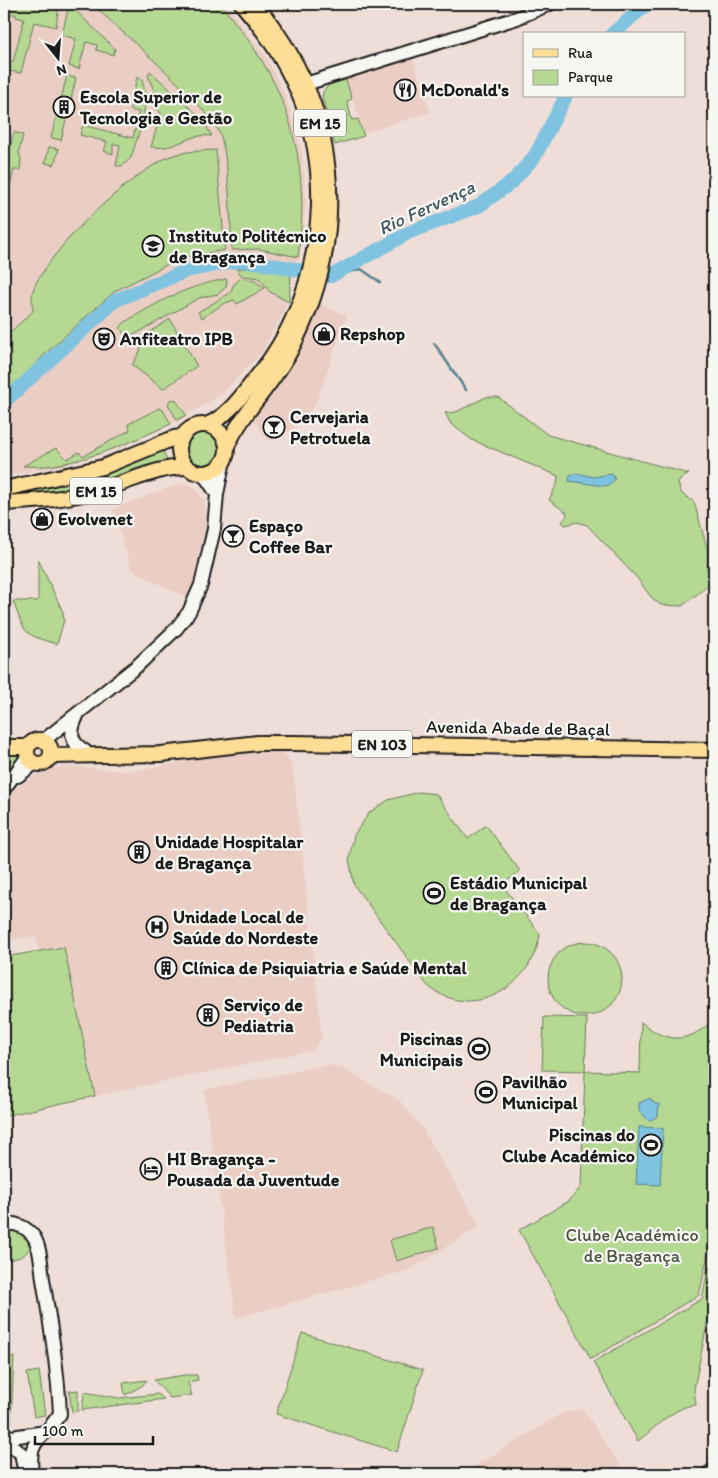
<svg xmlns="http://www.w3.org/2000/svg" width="718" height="1478" font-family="Itim,sans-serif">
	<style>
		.built { fill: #eacec4 }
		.green { fill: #b5d893; stroke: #687a58 }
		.water { fill: #80c3e0; stroke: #588092 }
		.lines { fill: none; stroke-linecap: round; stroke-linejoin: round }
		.stream { stroke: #588092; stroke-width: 2.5 }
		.river { stroke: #80c3e0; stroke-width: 14 }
		.secondary-casing { stroke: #1c1c1c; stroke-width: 16 }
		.primary-casing { stroke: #1c1c1c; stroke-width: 18 }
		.secondary { stroke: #f6f6f2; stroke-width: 12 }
		.primary { stroke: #fedd96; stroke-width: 14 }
		.labels { text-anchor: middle; stroke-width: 4.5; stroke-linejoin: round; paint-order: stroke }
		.shield { fill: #f6f6f2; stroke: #5d5d5c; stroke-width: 1 }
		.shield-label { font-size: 16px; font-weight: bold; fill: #1c1c1c }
		.poi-label { font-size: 18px; font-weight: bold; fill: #1c1c1c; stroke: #f6f6f2; text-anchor: start }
		.street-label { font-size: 18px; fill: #1c1c1c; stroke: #f6f6f2 }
		.park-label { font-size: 18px; fill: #4a5440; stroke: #f6f6f2 }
		.water-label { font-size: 19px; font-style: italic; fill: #3f5661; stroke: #f6f6f2 }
	</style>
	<rect width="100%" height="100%" fill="#efded7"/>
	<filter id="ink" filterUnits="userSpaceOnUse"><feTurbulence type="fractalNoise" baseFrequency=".02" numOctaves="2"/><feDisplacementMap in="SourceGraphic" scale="10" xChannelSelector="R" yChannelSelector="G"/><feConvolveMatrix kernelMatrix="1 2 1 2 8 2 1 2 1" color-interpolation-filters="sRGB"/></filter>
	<g filter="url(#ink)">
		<path class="built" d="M4 4H226L267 58 286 97 302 150 306 203 300 257 285 309 261 353 222 394 175 423 122 447 61 466 4 476Z
			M413 58 430 112 364 133 346 79Z
			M319 304 347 315 315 405 294 428 269 442 252 418 281 376 309 330Z
			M179 484H188L196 488 204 500 208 519 194 586 187 598 132 570 112 509Z
			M271 750 282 752 286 755 293 768 322 1037 313 1050 95 1096 64 948 39 951 35 936 4 941V804L17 787 43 770 67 766 126 771 147 769 197 758Z
			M327 1065 340 1067 399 1100 421 1126 480 1226 409 1270 236 1318 204 1090Z
			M583 1409 626 1474H462L562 1413Z"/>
		<path class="green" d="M4 4H59L56 27 34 22 21 73 9 71 7 78 4 77V61L13 62 24 19 16 17V14H4Z
			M69 4 115 49 113 55 96 50 97 45 86 42 79 69 69 66 76 39 62 35Z
			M92 4H220L224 8C237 25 251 42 262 61 299 121 308 188 298 257L259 249 232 250C230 217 230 169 221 137 213 109 117 28 92 4Z
			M150 71 202 119 212 136C187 132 179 151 151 147L161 113 154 106V91L148 75Z
			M67 76 76 78 70 104 60 102Z
			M137 77 142 80 146 96 143 121 137 119 139 112 130 110Z
			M346 80 352 99 347 101 352 120 358 119 364 136 335 145 322 97C323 84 335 83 346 80Z
			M58 110 68 112 61 140 51 138Z
			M83 125 133 138 135 129 140 130 131 158 122 166H116L120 145 113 144V154L104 151 107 142 80 135Z
			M14 132 23 135 19 152 21 159 20 170H14L4 211V173Z
			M49 147 59 149 54 165 45 163Z
			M216 150 225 250 180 258 115 291 45 354 4 398V338L33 311C32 302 31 293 35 285 58 241 121 183 164 159 179 151 199 151 216 150Z
			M258 267 291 273 289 302 270 292 259 278 242 276 236 269Z
			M241 278 255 281 265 288 237 304 234 300 223 304 202 318 198 312 230 293 234 284Z
			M227 279 226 287 218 294 199 298 136 334 126 336 120 328 125 322C158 302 188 285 227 279Z
			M170 319 197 366 163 389 132 365 140 351 144 336Z
			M486 397H498L548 435 689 474 682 478 678 483 681 493 694 502 708 551 707 570 714 581 682 606 661 605 651 597 637 578 587 525 577 522 565 525 562 522 567 516 566 512 549 500 557 484 558 476 472 440 451 424 445 413 456 412Z
			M175 399 186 415 177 420 168 404 170 400Z
			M159 408 163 410 171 424C134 440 95 459 54 465 44 467 33 466 23 466L56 448 67 459 79 452 83 456 130 430 128 424Z
			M185 450a17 17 0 1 1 34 0a17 17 0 1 1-34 0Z
			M162 448 167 461 86 490 4 499V493Z
			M38 559 63 612 64 620 57 644C22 634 26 635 13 601H38Z
			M4 753 19 754 21 756 7 775 4 766Z
			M419 792 436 794 468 839 486 825 520 871 502 885 540 934C532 988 471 1023 427 985L354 885 349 859 354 835 369 813 388 800Z
			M548 979a37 37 0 1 1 74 0a37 37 0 1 1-74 0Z
			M64 947 95 1096 4 1116V957Z
			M544 1017 587 1018 585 1071 640 1073 641 1022C667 1044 691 1044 714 1018V1228L699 1295 591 1359 519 1230 569 1201 581 1187 585 1071 542 1070Z
			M433 1227 439 1248 396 1261 390 1240Z
			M11 1229 23 1232 31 1244C28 1257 16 1259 4 1260V1230Z
			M714 1267V1290L694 1389 696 1405C676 1405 654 1429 638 1441L593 1362 702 1299 708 1268Z
			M302 1333 423 1370 397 1452 276 1414Z
			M4 1357H14L11 1424 4 1423Z
			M39 1371 45 1415 34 1417 27 1373Z
			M184 1375H197L198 1380 188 1382 192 1395 170 1398 154 1380Z
			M147 1380 142 1386 125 1395 123 1383Z
			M78 1390V1411L72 1412 69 1391Z
			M84 1392 119 1398 158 1394 164 1399 82 1410Z"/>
		<path class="water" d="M577 473 593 477 612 474 615 479 610 485 604 486 569 481 570 475Z
			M650 1098 655 1104H659L658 1116 649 1121 639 1110V1103Z
			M639 1127 663 1128 660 1185 636 1184Z"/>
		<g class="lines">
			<path class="stream" d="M339 272 346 273 361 269 380 282
				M434 343 466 390"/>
			<path class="river" d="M612 34 647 4
				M4 402 116 300 186 271 236 261 256 262 331 276 410 232 479 206 512 182 535 156 566 96"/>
			<g class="secondary-casing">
				<path id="secondary" d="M296 87 517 18 550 4
					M199 472 207 479 217 494
					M77 716C70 731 69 742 85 751
					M43 741 137 666 176 629 189 612 201 585 214 529 217 494 224 460
					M18 776 35 763
					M4 789 28 756
					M4 1224C15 1222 27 1227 34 1237 41 1249 41 1265 43 1279 50 1323 58 1369 60 1414L46 1432 4 1438
					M4 1441 21 1453 24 1469
					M32 1474C30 1455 30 1445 46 1432
					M708 1474 714 1470"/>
			</g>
			<g class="primary-casing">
				<path id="primary" d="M179 449a24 24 0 1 1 48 0a24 24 0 1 1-48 0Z
					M206 425C229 417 245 391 260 373 318 299 335 192 303 104 289 67 268 34 242 4
					M227 446C243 412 270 387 288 355 352 237 342 107 255 4
					M4 489 103 467 174 438 181 437
					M4 503C38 501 69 499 102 489 130 482 157 467 186 467
					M27 752a12 12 0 1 1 24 0a12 12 0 1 1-24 0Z
					M4 747H28
					M51 756 161 754 258 743H294L714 750"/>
			</g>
			<use href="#secondary" class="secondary"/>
			<use href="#primary" class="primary"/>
		</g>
	</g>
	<defs>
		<g id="restaurant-ring" transform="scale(1.125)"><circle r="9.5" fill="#f6f6f2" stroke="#1c1c1c" stroke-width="1.5"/><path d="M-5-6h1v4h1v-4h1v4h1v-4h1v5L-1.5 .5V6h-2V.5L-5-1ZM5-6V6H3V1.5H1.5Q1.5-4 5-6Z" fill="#1c1c1c"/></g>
		<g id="building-ring" transform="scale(1.125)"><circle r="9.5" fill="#f6f6f2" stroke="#1c1c1c" stroke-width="1.5"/><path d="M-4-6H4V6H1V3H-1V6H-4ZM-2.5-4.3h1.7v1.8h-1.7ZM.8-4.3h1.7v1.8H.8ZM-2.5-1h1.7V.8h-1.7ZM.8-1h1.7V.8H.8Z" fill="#1c1c1c"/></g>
		<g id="university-ring" transform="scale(1.125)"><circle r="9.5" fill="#f6f6f2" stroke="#1c1c1c" stroke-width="1.5"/><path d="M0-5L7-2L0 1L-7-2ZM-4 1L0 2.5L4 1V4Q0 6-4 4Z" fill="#1c1c1c"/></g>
		<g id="shop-ring" transform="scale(1.125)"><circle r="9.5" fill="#f6f6f2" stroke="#1c1c1c" stroke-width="1.5"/><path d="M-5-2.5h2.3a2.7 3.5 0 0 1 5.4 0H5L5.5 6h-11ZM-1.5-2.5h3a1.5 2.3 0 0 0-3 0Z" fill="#1c1c1c"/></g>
		<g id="theatre-ring" transform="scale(1.125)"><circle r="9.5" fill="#f6f6f2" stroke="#1c1c1c" stroke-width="1.5"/><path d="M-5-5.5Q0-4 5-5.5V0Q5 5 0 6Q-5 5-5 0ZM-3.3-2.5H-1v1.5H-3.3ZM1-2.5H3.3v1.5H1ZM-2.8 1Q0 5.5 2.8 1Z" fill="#1c1c1c"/></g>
		<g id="bar-ring" transform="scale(1.125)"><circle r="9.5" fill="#f6f6f2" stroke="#1c1c1c" stroke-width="1.5"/><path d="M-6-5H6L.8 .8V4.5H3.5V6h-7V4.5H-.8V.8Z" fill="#1c1c1c"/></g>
		<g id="stadium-ring" transform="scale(1.125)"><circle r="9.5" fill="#f6f6f2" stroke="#1c1c1c" stroke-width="1.5"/><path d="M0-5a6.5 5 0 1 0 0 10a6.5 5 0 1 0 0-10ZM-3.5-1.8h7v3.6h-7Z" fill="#1c1c1c"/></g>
		<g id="hospital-ring" transform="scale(1.125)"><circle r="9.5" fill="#f6f6f2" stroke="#1c1c1c" stroke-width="1.5"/><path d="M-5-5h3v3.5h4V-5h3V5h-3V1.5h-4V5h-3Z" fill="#1c1c1c"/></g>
		<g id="hotel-ring" transform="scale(1.125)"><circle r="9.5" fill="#f6f6f2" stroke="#1c1c1c" stroke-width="1.5"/><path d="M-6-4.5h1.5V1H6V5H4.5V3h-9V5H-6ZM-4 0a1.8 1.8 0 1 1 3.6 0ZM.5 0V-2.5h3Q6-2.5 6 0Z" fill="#1c1c1c"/></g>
	</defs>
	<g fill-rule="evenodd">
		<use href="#restaurant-ring" x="405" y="90"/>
		<use href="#building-ring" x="64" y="107"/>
		<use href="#university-ring" x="153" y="246"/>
		<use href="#shop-ring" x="324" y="334"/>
		<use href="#theatre-ring" x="104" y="339"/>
		<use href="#bar-ring" x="274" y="427"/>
		<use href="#shop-ring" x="42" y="519"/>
		<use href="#bar-ring" x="233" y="536"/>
		<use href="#building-ring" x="139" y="852"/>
		<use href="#stadium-ring" x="434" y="893"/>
		<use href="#hospital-ring" x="157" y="927"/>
		<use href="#building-ring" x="166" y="968"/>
		<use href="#building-ring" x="208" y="1015"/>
		<use href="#stadium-ring" x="479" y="1049"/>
		<use href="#stadium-ring" x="486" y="1092"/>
		<use href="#stadium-ring" x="651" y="1145"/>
		<use href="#hotel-ring" x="151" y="1169"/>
	</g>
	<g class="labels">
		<g class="shield">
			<rect x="294" y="109.5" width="52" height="27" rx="4"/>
			<rect x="70" y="477.5" width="52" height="27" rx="4"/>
			<rect x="352" y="730.5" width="60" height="27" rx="4"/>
		</g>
		<g class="shield-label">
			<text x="320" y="129">EM 15</text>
			<text x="96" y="497">EM 15</text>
			<text x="382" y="750">EN 103</text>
		</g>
		<g class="poi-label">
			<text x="421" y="96">McDonald's</text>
			<text x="80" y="103">Escola Superior de<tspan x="80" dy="21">Tecnologia e Gestão</tspan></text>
			<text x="169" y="242">Instituto Politécnico<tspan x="169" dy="21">de Bragança</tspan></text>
			<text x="340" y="340">Repshop</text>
			<text x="120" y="345">Anfiteatro IPB</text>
			<text x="290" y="423">Cervejaria<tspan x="290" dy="21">Petrotuela</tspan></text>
			<text x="58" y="525">Evolvenet</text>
			<text x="249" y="532">Espaço<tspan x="249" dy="21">Coffee Bar</tspan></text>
			<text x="155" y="848">Unidade Hospitalar<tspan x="155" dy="21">de Bragança</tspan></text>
			<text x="450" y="889">Estádio Municipal<tspan x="450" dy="21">de Bragança</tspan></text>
			<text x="173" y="923">Unidade Local de<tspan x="173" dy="21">Saúde do Nordeste</tspan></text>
			<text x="182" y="974">Clínica de Psiquiatria e Saúde Mental</text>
			<text x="224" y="1011">Serviço de<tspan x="224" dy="21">Pediatria</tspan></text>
			<text x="463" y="1045" text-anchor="end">Piscinas<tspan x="463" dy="21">Municipais</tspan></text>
			<text x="502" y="1088">Pavilhão<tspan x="502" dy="21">Municipal</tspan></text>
			<text x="635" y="1141" text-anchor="end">Piscinas do<tspan x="635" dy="21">Clube Académico</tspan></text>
			<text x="167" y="1165">HI Bragança -<tspan x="167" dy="21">Pousada da Juventude</tspan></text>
		</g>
		<g class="street-label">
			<text transform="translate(518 728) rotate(1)" y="6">Avenida Abade de Baçal</text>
		</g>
		<g class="park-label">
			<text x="632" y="1241">Clube Académico<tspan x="632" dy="21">de Bragança</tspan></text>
		</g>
		<g class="water-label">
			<text transform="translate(426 207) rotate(-25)" y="7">Rio Fervença</text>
		</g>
	</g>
	<rect width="718" height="1478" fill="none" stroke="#f6f6f2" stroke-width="20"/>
	<rect x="10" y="10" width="698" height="1458" fill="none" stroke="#1c1c1c" stroke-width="2" filter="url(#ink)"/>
	<rect x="523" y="32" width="162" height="65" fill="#f6f6f2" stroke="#9f9f9c"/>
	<rect x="533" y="49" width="25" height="8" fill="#fedd96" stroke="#9f9f9c"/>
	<text x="568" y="58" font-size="15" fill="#1c1c1c">Rua</text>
	<rect x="533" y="70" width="25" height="15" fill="#b5d893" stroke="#9f9f9c"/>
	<text x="568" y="82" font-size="15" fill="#1c1c1c">Parque</text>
	<g transform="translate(58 58) rotate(163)" stroke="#f6f6f2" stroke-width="4" paint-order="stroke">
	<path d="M0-4L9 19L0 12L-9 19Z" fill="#1c1c1c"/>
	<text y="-8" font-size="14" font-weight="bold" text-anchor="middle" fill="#1c1c1c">N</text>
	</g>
	<path d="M35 1436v8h118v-8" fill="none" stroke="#1c1c1c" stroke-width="2.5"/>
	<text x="42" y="1436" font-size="15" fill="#1c1c1c" stroke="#f6f6f2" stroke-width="4" paint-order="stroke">100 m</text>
</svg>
